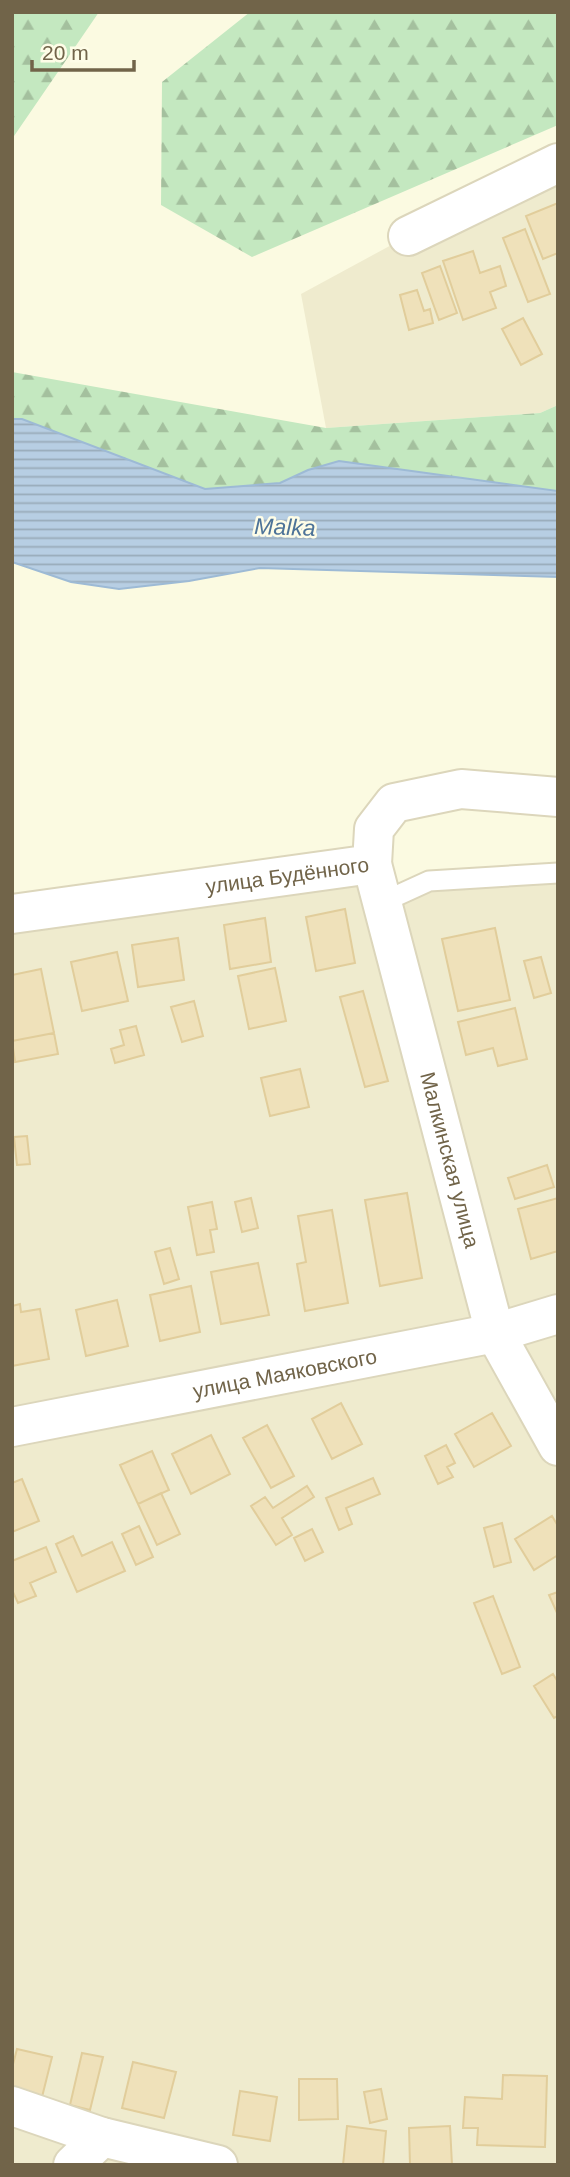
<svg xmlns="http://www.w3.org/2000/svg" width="570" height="2177" font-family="Arial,sans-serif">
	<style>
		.residential { fill: #efebce }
		.forest { fill: url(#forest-firs) }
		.water { fill: url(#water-rules); stroke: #9dbad5; stroke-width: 2 }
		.building { fill: #efe1ba; stroke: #e1cd9b; stroke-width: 2 }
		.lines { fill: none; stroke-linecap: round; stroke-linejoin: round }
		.service-casing { stroke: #dcd6bb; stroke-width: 23 }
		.minor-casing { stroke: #dcd6bb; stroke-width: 42 }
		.service { stroke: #fff; stroke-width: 19 }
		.minor { stroke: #fff; stroke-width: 38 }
		.labels { text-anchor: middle; stroke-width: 5; stroke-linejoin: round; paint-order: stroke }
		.street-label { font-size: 21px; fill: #716449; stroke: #fefde7 }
		.water-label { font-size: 23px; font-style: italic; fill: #4d7398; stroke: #fefde7 }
	</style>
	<defs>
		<pattern id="forest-firs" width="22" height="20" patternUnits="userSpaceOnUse" patternTransform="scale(1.75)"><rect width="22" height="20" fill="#c4e8c0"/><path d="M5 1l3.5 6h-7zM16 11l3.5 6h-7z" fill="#a4c09e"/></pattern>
		<pattern id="water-rules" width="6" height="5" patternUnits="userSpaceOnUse" patternTransform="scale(1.75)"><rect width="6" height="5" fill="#b7cee3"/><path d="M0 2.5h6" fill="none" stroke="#99abba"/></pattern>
	</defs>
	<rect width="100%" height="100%" fill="#fbfae1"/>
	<path class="residential" d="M558 163V405L540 413 326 428 301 294 408 236Z
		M372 864 383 902 429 881 558 873V2165H12V914Z"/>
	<path class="forest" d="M12 12H99L12 139Z
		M250 12H558V125L252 257 161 205 162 82Z
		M12 372 326 428 540 413 558 405V491L339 461 308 470 281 483 204 489 22 419H12Z"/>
	<path class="water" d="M12 419H22L205 489 280 483 308 470 339 461 558 491V577L260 568 189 581 119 589 71 582 12 562Z"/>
	<path class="building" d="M558 203V253L543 259 526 216Z
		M525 229 550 294 528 302 503 238Z
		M473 251 480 273 500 266 506 286 490 292 496 308 463 320 443 261Z
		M440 266 457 313 439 320 422 273Z
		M417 290 424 311 430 309 433 323 409 330 400 295Z
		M523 318 542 354 521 365 502 329Z
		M345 909 355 963 316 971 306 917Z
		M265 918 271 962 230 969 224 925Z
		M495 928 510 1000 458 1011 442 939Z
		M178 938 184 980 138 987 132 945Z
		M117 952 128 1001 82 1011 71 962Z
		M541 957 551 993 534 998 524 961Z
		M275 968 286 1021 249 1029 238 976Z
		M41 969 54 1033 12 1041V975Z
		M363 991 388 1081 365 1087 340 997Z
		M194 1001 203 1036 182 1042 171 1007Z
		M515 1008 527 1059 498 1066 493 1048 466 1055 458 1022Z
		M136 1026 144 1055 115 1063 111 1049 124 1045 120 1030Z
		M54 1033 58 1054 15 1062 12 1041Z
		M300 1069 309 1107 270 1116 261 1078Z
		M27 1136 30 1164 17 1165 14 1137Z
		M547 1165 554 1187 515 1199 508 1178Z
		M407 1193 422 1278 380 1286 365 1200Z
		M251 1198 258 1228 242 1232 235 1202Z
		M558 1198V1251L531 1259 518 1209Z
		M212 1202 217 1229 210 1230 214 1252 197 1255 188 1207Z
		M332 1210 348 1303 305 1311 297 1264 306 1262 298 1216Z
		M170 1248 179 1279 164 1284 155 1252Z
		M258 1263 269 1315 221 1324 211 1272Z
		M191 1286 200 1332 160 1341 150 1295Z
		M117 1300 128 1346 86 1356 76 1310Z
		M20 1304 21 1312 40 1309 49 1359 12 1366V1306Z
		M341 1403 362 1444 332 1459 312 1419Z
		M492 1413 511 1446 474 1467 455 1434Z
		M267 1425 294 1476 271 1488 243 1438Z
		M211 1435 230 1474 191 1494 172 1454Z
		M446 1445 455 1463 447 1467 453 1477 438 1484 425 1456Z
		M152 1451 169 1490 138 1504 120 1465Z
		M373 1478 380 1494 346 1508 352 1524 339 1530 326 1498Z
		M22 1479 39 1521 12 1532V1483Z
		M307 1486 314 1497 282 1518 292 1535 276 1545 251 1506 265 1497 273 1508Z
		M161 1493 180 1534 157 1545 138 1504Z
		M552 1516 558 1526V1555L534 1570 515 1539Z
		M502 1523 511 1562 494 1567 484 1528Z
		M139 1526 153 1557 136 1565 122 1534Z
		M312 1529 323 1552 305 1561 294 1538Z
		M73 1536 82 1556 112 1542 125 1571 77 1592 56 1544Z
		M46 1547 56 1572 30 1583 36 1596 18 1603 12 1590V1561Z
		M558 1592V1615L549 1595Z
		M493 1596 520 1667 502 1674 474 1603Z
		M553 1674 558 1682V1716L554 1718 534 1686Z
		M17 2049 52 2057 42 2097 12 2090V2068Z
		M82 2053 103 2057 90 2110 70 2105Z
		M133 2062 176 2072 164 2118 122 2108Z
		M503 2075 547 2076 545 2147 477 2145 478 2128H463L465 2097 502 2099Z
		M299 2079H337L338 2119 299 2120Z
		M381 2089 387 2119 370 2123 364 2092Z
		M240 2091 277 2097 270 2141 233 2135Z
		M347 2126 386 2131 383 2165H343Z
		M450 2126 452 2165H410L409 2128Z"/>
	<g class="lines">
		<g class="service-casing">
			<path id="service" d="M383 902 429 881 558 873"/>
		</g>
		<g class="minor-casing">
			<g id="minor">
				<path d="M408 236 558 163"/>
				<path id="s1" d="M372 864 495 1333 558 1446"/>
				<path id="s2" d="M12 914 372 864 374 829 394 803 461 789 558 797"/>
				<path id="s3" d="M12 1427 495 1333 558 1314"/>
				<path d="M12 2106 102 2137 218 2165"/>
				<path d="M73 2165 102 2137"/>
			</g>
		</g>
		<use href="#service" class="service"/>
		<use href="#minor" class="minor"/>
	</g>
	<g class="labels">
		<g class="street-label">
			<text dy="7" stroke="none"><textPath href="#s2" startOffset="278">улица Будённого</textPath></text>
			<text dy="7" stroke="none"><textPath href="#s1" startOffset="306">Малкинская улица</textPath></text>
			<text dy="7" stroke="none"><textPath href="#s3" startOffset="278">улица Маяковского</textPath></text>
		</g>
		<g class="water-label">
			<text transform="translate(285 527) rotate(2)" y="8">Malka</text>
		</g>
	</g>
	<rect width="570" height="2177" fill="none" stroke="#716449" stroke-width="28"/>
	<path d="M32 60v10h102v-10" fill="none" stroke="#716449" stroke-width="3.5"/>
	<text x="42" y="60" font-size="21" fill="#716449" stroke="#fefde7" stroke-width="5" paint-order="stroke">20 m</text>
</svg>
